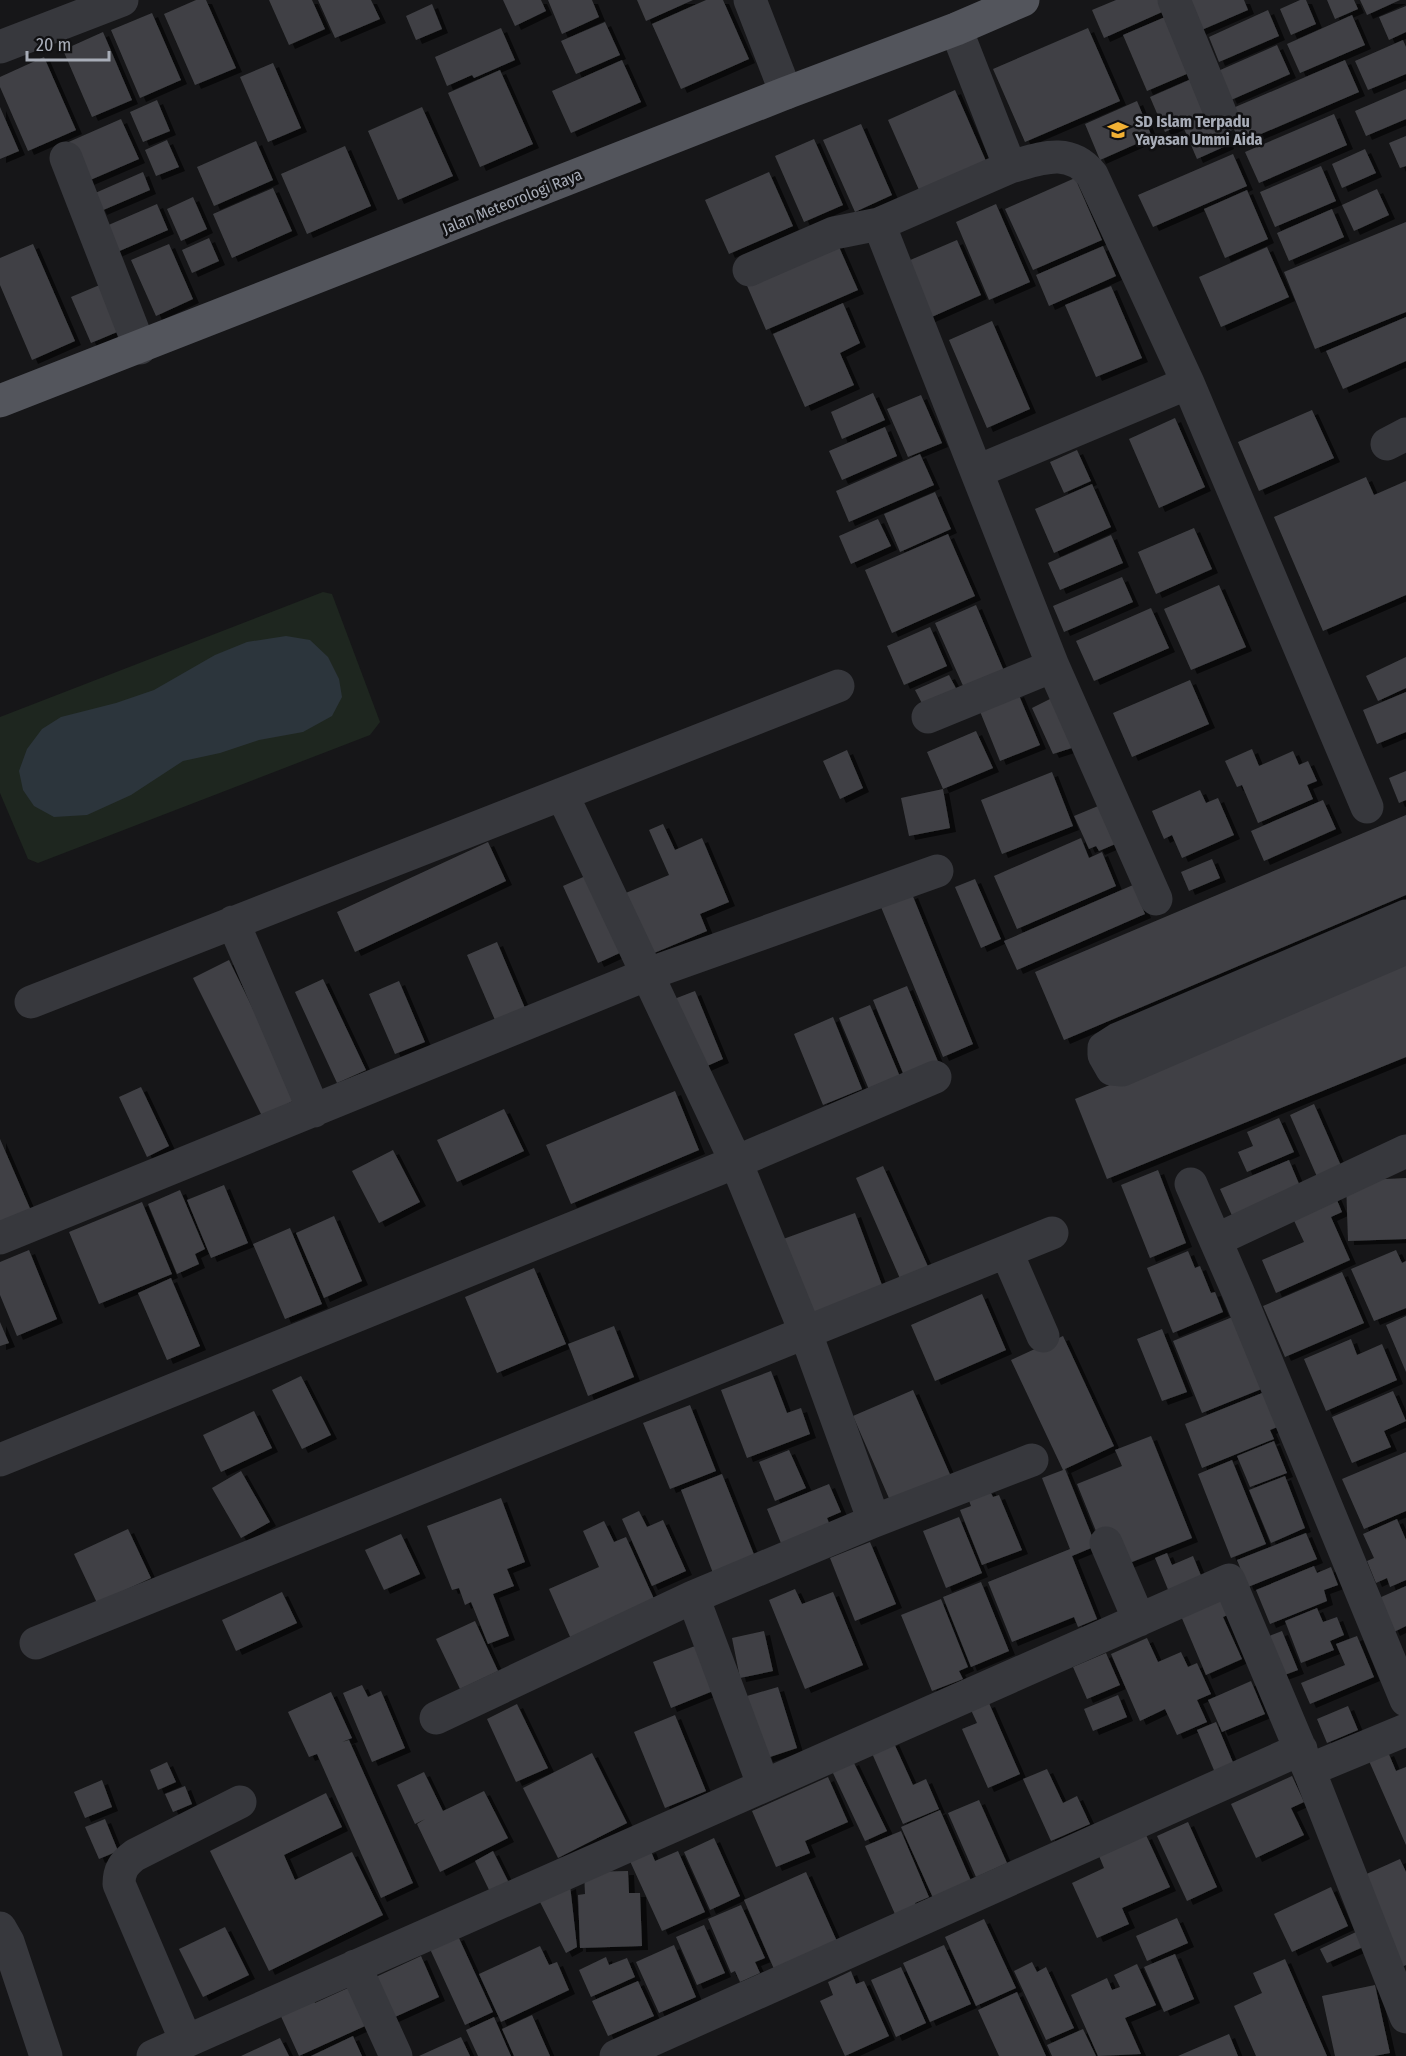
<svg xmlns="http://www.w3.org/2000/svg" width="1406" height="2056" font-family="'Fira Sans Condensed',sans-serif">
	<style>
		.green { fill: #1e261f }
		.water { fill: #2c353c }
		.building { fill: #404145; filter: url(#shadow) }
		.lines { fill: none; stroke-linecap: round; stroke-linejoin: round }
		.minor { stroke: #37383d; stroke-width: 33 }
		.major { stroke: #53555c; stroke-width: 33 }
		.labels { text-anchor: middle; stroke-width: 5; stroke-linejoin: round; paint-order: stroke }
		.poi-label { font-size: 16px; font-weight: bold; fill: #a8adb8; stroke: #111113; text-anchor: start }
		.street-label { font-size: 16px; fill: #a8adb8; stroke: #111113 }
	</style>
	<defs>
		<filter id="shadow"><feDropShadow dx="6" dy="4" stdDeviation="0" flood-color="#0009"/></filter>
	</defs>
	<rect width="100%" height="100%" fill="#161618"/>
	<path class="green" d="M323 592 332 594 380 722 370 735 38 863 28 859 0 793V717Z"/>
	<path class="water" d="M286 636 310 640 328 657 339 679 342 697 332 716 303 732 259 740 220 753 183 761 131 795 87 815 54 817 34 806 23 790 19 771 27 749 42 729 61 717 116 703 154 690 215 655 247 642Z"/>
	<path class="building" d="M196 0H206L236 68 195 85 164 14Z
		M269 0H312L325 29 289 45Z
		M318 0H371L380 19 335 38Z
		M503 0H541L546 11 515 26Z
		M548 0H592L599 17 562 34Z
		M637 0H693L646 21Z
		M706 0H723L749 59 681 89 652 24Z
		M1116 0H1167L1171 8 1104 38 1092 10Z
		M1183 0H1244L1248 10 1197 32Z
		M1300 0H1306L1316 24 1291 35 1280 9Z
		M1327 0H1354L1358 9 1335 19Z
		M1360 0H1400L1367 15Z
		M432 4 442 29 416 40 406 16Z
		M1406 6V32L1389 40 1379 17Z
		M1268 10 1279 36 1219 62 1209 37Z
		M152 13 181 80 140 98 111 30Z
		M1172 14 1196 70 1147 91 1123 35Z
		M1352 15 1365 45 1300 73 1287 44Z
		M605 22 620 55 576 74 561 41Z
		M501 28 515 60 474 78 472 75 447 86 435 57Z
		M1088 28 1120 101 1025 142 993 69Z
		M103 32 132 100 92 117 63 50Z
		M1403 40 1406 47V74L1368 90 1355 61Z
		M1277 45 1290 74 1231 100 1218 71Z
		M44 57 76 130 28 151 0 87V77Z
		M622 60 641 102 571 133 552 91Z
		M1345 60 1359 92 1240 143 1226 111Z
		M273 63 301 128 268 142 240 77Z
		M500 70 533 144 480 167 448 93Z
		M1198 76 1228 145 1197 159 1182 124 1165 132 1150 97Z
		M1406 89V119L1366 136 1355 111Z
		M955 90 986 161 919 190 888 120Z
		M157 100 170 131 143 142 130 112Z
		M1137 101 1152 137 1100 160 1085 124Z
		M0 107 19 151 0 159Z
		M422 107 453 176 398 200 368 131Z
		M1334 114 1347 145 1259 183 1245 152Z
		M121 119 139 159 81 184 64 144Z
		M861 124 892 195 855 212 823 140Z
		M1406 136V166L1400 168 1389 143Z
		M814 139 843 205 804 222 775 156Z
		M167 140 179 167 156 176 145 150Z
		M256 141 273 180 214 206 197 167Z
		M345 146 371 206 307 234 281 174Z
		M1365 149 1376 173 1342 188 1332 164Z
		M1233 154 1247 186 1153 227 1138 195Z
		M1321 166 1336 201 1275 227 1260 192Z
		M143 172 150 190 101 211 93 194Z
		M769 172 793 226 729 254 705 200Z
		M1075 178 1102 240 1033 270 1005 209Z
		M273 188 292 231 232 258 213 214Z
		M1377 189 1389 215 1354 231 1342 205Z
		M1247 190 1268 239 1225 258 1204 209Z
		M193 197 207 229 181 241 167 209Z
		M157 204 168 230 108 256 97 230Z
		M996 204 1030 282 989 300 956 222Z
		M1332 209 1344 237 1289 261 1277 233Z
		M1406 222V312L1315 349 1284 272Z
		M209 238 219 261 192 273 182 250Z
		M836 240 858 290 766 330 745 281Z
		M957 240 981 295 925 320 901 264Z
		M33 244 75 341 32 360 0 285V258Z
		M169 244 193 299 156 316 131 260Z
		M1103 246 1116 276 1049 306 1036 275Z
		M1267 247 1289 297 1221 327 1199 277Z
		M102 284 122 330 91 343 71 297Z
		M1111 286 1142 358 1096 377 1065 305Z
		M843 303 860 343 840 353 854 385 805 407 773 334Z
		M1406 317V361L1343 389 1326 351Z
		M992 321 1030 409 987 428 949 340Z
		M873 393 885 420 842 439 831 412Z
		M921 395 942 443 908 457 887 409Z
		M1312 410 1334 458 1259 491 1238 442Z
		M1175 418 1205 487 1159 508 1129 439Z
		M885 427 897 456 842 480 829 451Z
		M1077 450 1091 481 1064 493 1050 462Z
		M920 454 934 485 849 522 836 491Z
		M1366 477 1374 495 1406 481V595L1323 631 1274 517Z
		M1092 484 1111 527 1054 553 1035 509Z
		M935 492 951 529 900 552 884 514Z
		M878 519 891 546 851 564 839 536Z
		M1194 528 1212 569 1156 594 1138 552Z
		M948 534 975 596 892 633 865 570Z
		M1111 535 1123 563 1060 590 1048 563Z
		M1122 577 1133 602 1064 632 1053 606Z
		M1219 585 1246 647 1191 670 1164 609Z
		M976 605 1004 671 964 688 935 623Z
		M1151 608 1169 648 1094 681 1076 641Z
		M930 627 947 666 904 685 887 646Z
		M1406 657V688L1378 701 1366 676Z
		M949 675 960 696 926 711 915 690Z
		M1190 680 1209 724 1132 757 1113 713Z
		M1406 692V732L1377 744 1363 710Z
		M1018 693 1040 745 1000 761 979 709Z
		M1052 698 1078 746 1053 754 1032 708Z
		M976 731 993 768 943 789 927 752Z
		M1252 749 1259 766 1293 751 1299 765 1308 761 1317 781 1307 785 1313 799 1258 823 1242 785 1237 787 1225 761Z
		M847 750 863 788 840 799 823 761Z
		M1406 771V800L1399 803 1389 778Z
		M1052 772 1073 826 1002 854 981 800Z
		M943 789 950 828 909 836 901 798Z
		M1200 790 1206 803 1218 798 1234 835 1182 858 1172 835 1164 839 1152 811Z
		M1323 800 1336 829 1264 861 1251 831Z
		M1103 804 1120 842 1099 851 1096 846 1089 849 1074 816Z
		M1406 815V895L1064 1040 1035 972Z
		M663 824 675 850 702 838 729 902 700 914 707 931 647 956 621 895 669 875 649 830Z
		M1081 838 1089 858 1102 852 1116 886 1017 929 994 876Z
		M488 842 506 881 355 952 337 912Z
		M1212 859 1220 878 1189 891 1181 872Z
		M590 874 624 951 598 963 563 886Z
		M975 879 1001 939 981 948 955 887Z
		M1133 885 1145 914 1017 970 1004 941Z
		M912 894 973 1044 943 1057 881 907Z
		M497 942 525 1008 495 1020 467 955Z
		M229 960 297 1099 262 1116 193 978Z
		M1406 965V1057L1107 1179 1075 1099Z
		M323 979 366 1070 337 1083 295 992Z
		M399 981 425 1042 395 1054 369 994Z
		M907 986 939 1064 905 1078 873 1000Z
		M695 991 723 1059 698 1070 669 1001Z
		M870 1005 901 1079 870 1092 839 1018Z
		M833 1017 862 1089 823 1105 794 1034Z
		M141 1087 169 1146 147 1157 119 1097Z
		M675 1091 699 1150 571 1204 546 1145Z
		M1314 1104 1342 1168 1318 1179 1290 1115Z
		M504 1109 524 1151 457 1182 437 1140Z
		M1279 1118 1294 1152 1247 1172 1238 1152 1253 1146 1247 1132Z
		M0 1139 32 1213 0 1227Z
		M393 1150 420 1202 379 1223 352 1171Z
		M1289 1160 1302 1191 1234 1220 1220 1189Z
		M883 1166 930 1271 902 1283 856 1178Z
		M1158 1170 1186 1243 1150 1258 1121 1185Z
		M1406 1178V1239L1348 1241 1346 1181Z
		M224 1185 248 1243 211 1258 187 1200Z
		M180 1190 205 1249 195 1254 199 1264 177 1274 148 1204Z
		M1334 1193 1342 1212 1331 1217 1350 1260 1276 1293 1262 1260 1304 1242 1290 1212Z
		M142 1202 172 1274 99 1304 69 1232Z
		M855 1213 885 1293 804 1323 775 1242Z
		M334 1216 362 1281 324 1298 296 1233Z
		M290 1228 322 1304 285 1319 253 1244Z
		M29 1250 57 1319 17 1336 0 1295V1262Z
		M1396 1250 1402 1263 1406 1261V1308L1374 1321 1351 1269Z
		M1188 1251 1195 1268 1200 1266 1211 1293 1215 1292 1223 1312 1173 1333 1147 1268Z
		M534 1268 566 1344 497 1373 465 1297Z
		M1342 1272 1364 1323 1285 1357 1263 1306Z
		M171 1278 200 1346 167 1360 138 1293Z
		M982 1294 1006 1350 935 1381 911 1325Z
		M1235 1316 1264 1388 1202 1413 1173 1341Z
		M1406 1316V1372L1386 1325Z
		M0 1322 9 1343 0 1346Z
		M614 1326 634 1377 588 1396 568 1344Z
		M1162 1329 1187 1392 1162 1401 1137 1339Z
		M1063 1336 1114 1446 1065 1469 1096 1546 1072 1556 1097 1619 1078 1627 1074 1617 1012 1642 988 1582 1070 1549 1042 1478 1063 1470 1011 1360Z
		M1351 1339 1357 1355 1382 1344 1397 1380 1326 1411 1304 1359Z
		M771 1371 787 1413 801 1408 810 1434 747 1458 721 1390Z
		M301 1376 331 1435 302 1449 272 1390Z
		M913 1390 952 1479 892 1505 853 1416Z
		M1267 1391 1280 1426 1270 1430 1274 1439 1202 1468 1185 1424Z
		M1393 1391 1406 1421 1384 1431 1391 1447 1352 1463 1332 1417Z
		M690 1405 716 1471 670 1489 643 1423Z
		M254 1411 272 1448 221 1472 203 1435Z
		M1151 1436 1192 1538 1122 1566 1100 1541 1077 1484 1122 1466 1115 1450Z
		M1274 1441 1287 1473 1250 1487 1237 1456Z
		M789 1450 806 1488 775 1501 759 1462Z
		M1406 1452V1511L1364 1529 1342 1479Z
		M1232 1460 1266 1544 1231 1558 1198 1474Z
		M241 1471 270 1522 241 1538 212 1488Z
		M722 1474 755 1557 713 1573 681 1490Z
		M1285 1476 1305 1528 1271 1543 1249 1490Z
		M829 1484 841 1512 827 1518 831 1528 783 1548 767 1509Z
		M989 1489 993 1497 999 1495 1022 1550 982 1565 960 1510 971 1506 968 1498Z
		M501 1498 525 1562 507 1569 514 1586 493 1594 509 1636 488 1644 471 1602 465 1605 459 1588 452 1590 427 1526Z
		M639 1511 647 1527 663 1520 686 1571 652 1586 622 1519Z
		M959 1517 982 1573 946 1588 923 1531Z
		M1397 1519 1406 1540V1580L1390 1587 1387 1578 1376 1583 1367 1561 1374 1558 1363 1534Z
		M604 1521 614 1542 626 1537 655 1601 571 1639 549 1589 599 1567 583 1531Z
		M128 1529 151 1578 97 1603 74 1554Z
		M1306 1533 1317 1559 1248 1587 1237 1560Z
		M401 1534 420 1574 384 1590 365 1550Z
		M870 1542 896 1604 855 1621 830 1558Z
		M1167 1553 1172 1565 1193 1556 1202 1578 1169 1592 1155 1558Z
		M1314 1566 1317 1573 1331 1567 1338 1585 1324 1590 1327 1601 1270 1624 1256 1590Z
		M981 1582 1009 1651 971 1667 943 1597Z
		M1406 1586V1626L1394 1632 1379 1598Z
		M795 1589 802 1604 833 1592 863 1665 805 1689 769 1600Z
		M282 1592 297 1623 236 1651 222 1620Z
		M1223 1598 1230 1614 1223 1617 1242 1659 1206 1675 1181 1616Z
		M941 1599 968 1667 959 1671 963 1679 932 1691 901 1615Z
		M1317 1608 1323 1622 1337 1617 1344 1635 1330 1641 1334 1650 1301 1663 1285 1621Z
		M475 1621 498 1671 460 1689 436 1639Z
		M764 1631 773 1671 740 1678 732 1638Z
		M1282 1631 1298 1670 1279 1677 1264 1638Z
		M1357 1636 1374 1677 1310 1704 1301 1683 1345 1665 1336 1644Z
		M1147 1638 1158 1662 1181 1652 1188 1667 1197 1663 1211 1694 1197 1700 1207 1722 1177 1735 1165 1709 1140 1721 1111 1654Z
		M695 1646 713 1691 671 1708 653 1662Z
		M1106 1653 1120 1685 1087 1699 1073 1667Z
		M1251 1681 1265 1714 1222 1732 1208 1700Z
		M362 1685 368 1697 381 1691 405 1748 372 1762 343 1693Z
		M778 1687 797 1748 767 1758 747 1696Z
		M331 1692 352 1738 342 1742 349 1740 413 1883 381 1898 317 1754 309 1757 288 1712Z
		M1118 1695 1127 1717 1093 1731 1084 1709Z
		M989 1703 1020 1774 988 1788 962 1729 977 1723 971 1710Z
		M517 1704 548 1768 516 1782 487 1719Z
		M1348 1706 1358 1730 1327 1743 1317 1719Z
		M675 1715 706 1791 665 1808 634 1732Z
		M1216 1722 1235 1767 1216 1775 1197 1730Z
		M893 1741 913 1785 926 1779 939 1809 903 1824 871 1751Z
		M1388 1752 1396 1771 1406 1767V1845L1369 1761Z
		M592 1753 627 1823 558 1858 523 1788Z
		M853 1761 887 1831 865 1841 832 1771Z
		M167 1762 176 1782 158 1790 150 1770Z
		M1047 1769 1063 1803 1077 1796 1090 1824 1051 1841 1023 1779Z
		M424 1772 443 1811 484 1791 508 1838 440 1872 417 1824 425 1819 415 1824 397 1785Z
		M1292 1776 1304 1802 1291 1808 1304 1835 1256 1858 1231 1804Z
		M828 1777 848 1822 805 1841 810 1853 776 1867 752 1811Z
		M102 1780 112 1807 85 1818 74 1792Z
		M185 1786 192 1804 173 1812 165 1794Z
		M326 1793 342 1827 284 1855 295 1880 352 1852 383 1915 269 1971 210 1851Z
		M979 1800 1007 1863 976 1877 948 1813Z
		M940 1810 972 1883 934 1900 901 1827Z
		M105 1819 118 1851 99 1859 85 1827Z
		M1188 1822 1217 1887 1187 1901 1157 1836Z
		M901 1831 929 1897 915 1903 919 1911 898 1921 865 1846Z
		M1146 1835 1170 1887 1122 1908 1129 1924 1097 1938 1072 1883 1104 1868 1099 1856Z
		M714 1838 740 1896 710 1910 684 1852Z
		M650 1849 655 1861 678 1851 705 1912 662 1931 629 1859Z
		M493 1851 510 1885 491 1894 475 1861Z
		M1400 1859 1406 1872V1965L1402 1967 1362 1876Z
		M628 1871 629 1893H640L642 1946 580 1948 578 1895 585 1894 584 1872Z
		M806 1872 840 1948 777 1976 744 1900Z
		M570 1885 577 1947 566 1953 539 1900Z
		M1331 1887 1348 1926 1292 1952 1274 1914Z
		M741 1905 765 1958 755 1962 760 1973 740 1982 735 1971 731 1973 708 1919Z
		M1177 1918 1188 1943 1147 1961 1136 1936Z
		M984 1919 1016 1988 976 2006 945 1937Z
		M704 1925 725 1973 697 1985 676 1937Z
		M225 1927 249 1975 203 1997 179 1949Z
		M1356 1932 1363 1947 1327 1963 1320 1949Z
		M458 1936 493 2012 465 2025 430 1949Z
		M674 1945 696 1997 659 2013 636 1962Z
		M944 1945 971 2004 930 2022 903 1963Z
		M540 1946 549 1965 557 1962 569 1990 501 2022 479 1974Z
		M1175 1954 1194 1999 1164 2012 1144 1967Z
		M421 1956 439 1997 384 2022 365 1982Z
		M606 1957 609 1965 627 1958 635 1977 591 1997 579 1970Z
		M1285 1959 1327 2056H1256L1234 2006 1262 1993 1253 1973Z
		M1032 1962 1037 1972 1046 1967 1074 2028 1046 2040 1014 1971Z
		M1137 1964 1156 2005 1125 2018 1141 2054 1098 2056 1071 1995 1107 1978 1112 1990 1120 1987 1114 1975Z
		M901 1967 926 2023 896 2037 871 1980Z
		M851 1971 856 1984 864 1981 889 2036 845 2056 820 2001 833 1995 828 1982Z
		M638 1981 654 2016 608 2036 592 2001Z
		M1375 1985 1390 2053 1374 2056H1335L1322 1996Z
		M348 1988 365 2026 299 2056 279 2012 312 1997 315 2003Z
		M1017 1992 1046 2056H999L978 2010Z
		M532 2015 550 2056H514L502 2029Z
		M494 2017 511 2056H478L466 2030Z
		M1083 2029 1096 2056H1052L1047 2045Z
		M1229 2034 1238 2056H1178Z
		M353 2036 362 2056H311Z
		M461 2037 470 2056H419Z
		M280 2038 289 2056H241Z"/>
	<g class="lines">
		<path class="minor" d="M750 0 786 93
			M1174 0 1222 117
			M956 29 1010 167C1040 159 1069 146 1092 175L1188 383 1367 807
			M0 47 122 0
			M66 158 140 348
			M879 224 1053 666 1156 899
			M749 270 834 233 879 224 1010 167
			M1387 444 1406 434
			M978 471 1188 383
			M928 717 1053 666
			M562 794 736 1162 805 1331 874 1521
			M1406 916 1118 1039 1104 1048V1055L1112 1069 1122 1070 1406 948
			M233 922 314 1111
			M31 1002 838 686
			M1191 1184 1238 1292 1406 1700
			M0 1238 648 974 937 871
			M1216 1240 1406 1151
			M1007 1253 1043 1336
			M0 1460 736 1162 935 1077
			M1106 1543 1139 1620
			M36 1643 1052 1233
			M436 1718 693 1597
			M1309 1770 1406 1730
			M763 1784 693 1597 874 1521 1032 1460
			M0 1928 8 1942 46 2056
			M355 1966 396 2056
			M186 2041 119 1884C119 1870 124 1863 135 1855L240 1802
			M153 2056 1229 1580 1309 1770 1406 2017
			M616 2056 1301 1749"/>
		<path class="major" d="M0 401 786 93 956 29 1023 0"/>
	</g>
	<defs>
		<g id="school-bare" transform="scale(1.62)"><path d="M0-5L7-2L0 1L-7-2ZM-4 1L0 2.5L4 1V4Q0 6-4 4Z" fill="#f2b134" stroke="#111113" stroke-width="2.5" paint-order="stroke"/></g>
	</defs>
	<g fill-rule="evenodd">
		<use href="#school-bare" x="1118" y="130"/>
	</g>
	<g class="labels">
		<g class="poi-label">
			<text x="1135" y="127">SD Islam Terpadu<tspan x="1135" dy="18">Yayasan Ummi Aida</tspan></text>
		</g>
		<g class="street-label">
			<text transform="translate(512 201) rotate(-22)" y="6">Jalan Meteorologi Raya</text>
		</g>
	</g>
	<path d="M27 51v9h82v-9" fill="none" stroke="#a8adb8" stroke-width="3"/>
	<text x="36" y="51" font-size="18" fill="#a8adb8" stroke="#111113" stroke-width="4.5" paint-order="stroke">20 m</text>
</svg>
